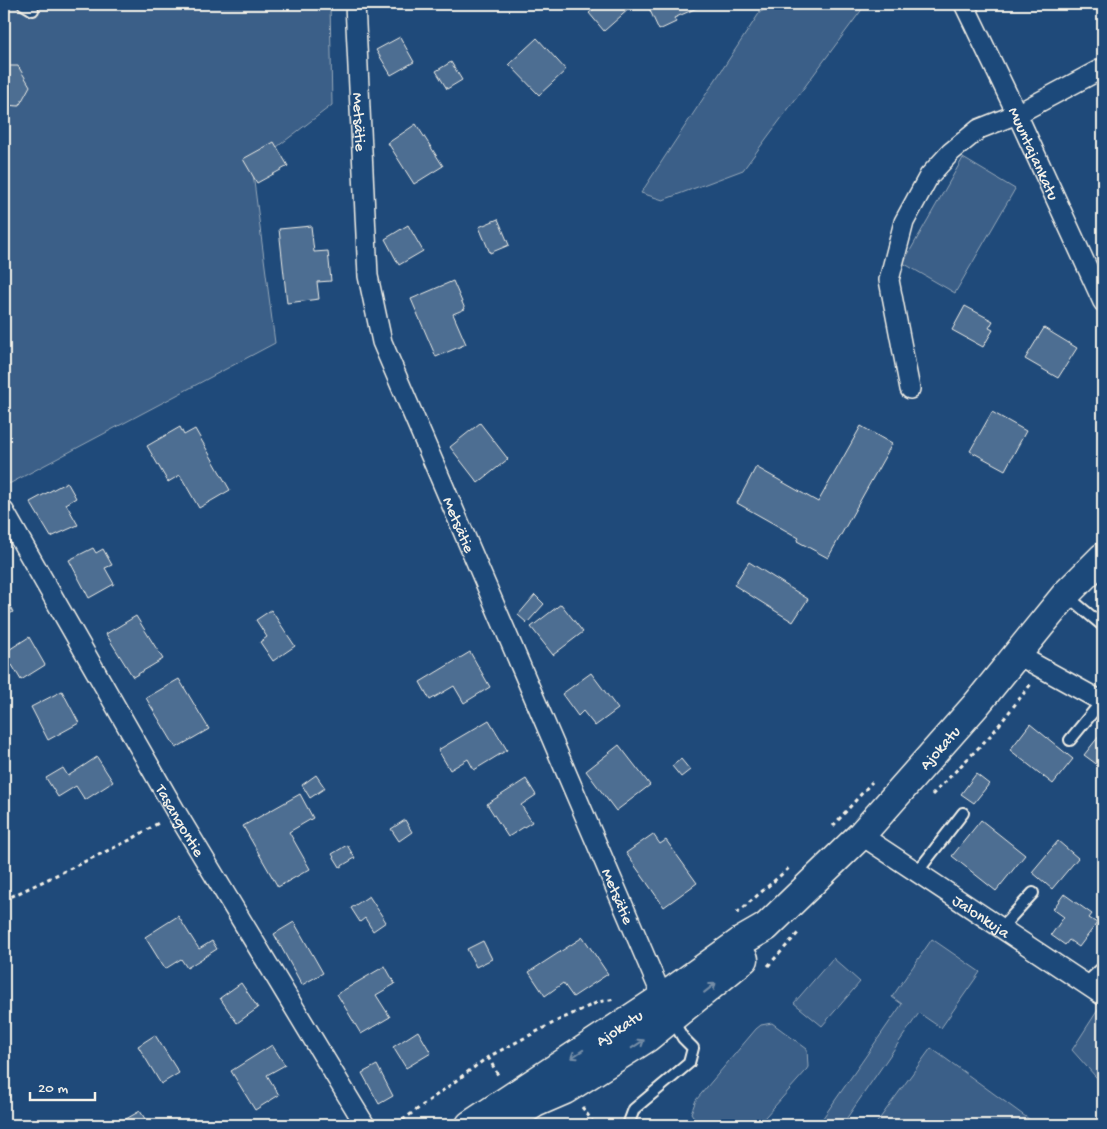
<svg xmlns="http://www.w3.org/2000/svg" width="1107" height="1129" font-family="'Gochi Hand',sans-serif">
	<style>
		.green { fill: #3a5f88; stroke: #97a8b8 }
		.building { fill: #4d6e92; stroke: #f4f1e8 }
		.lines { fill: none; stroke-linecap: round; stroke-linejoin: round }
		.lane-casing { stroke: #f4f1e8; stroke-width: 14 }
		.street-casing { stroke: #f4f1e8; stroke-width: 22 }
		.secondary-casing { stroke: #f4f1e8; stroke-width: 31 }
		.path { stroke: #f4f1e8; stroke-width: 3; stroke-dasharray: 4 4; stroke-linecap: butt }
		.lane { stroke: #1f4a7a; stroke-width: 10 }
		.street { stroke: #1f4a7a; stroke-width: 19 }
		.secondary { stroke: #1f4a7a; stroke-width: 28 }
		.oneway { stroke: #748da6 }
		.labels { text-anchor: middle; stroke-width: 4.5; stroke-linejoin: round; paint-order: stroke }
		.street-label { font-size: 16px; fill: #f4f1e8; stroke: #1f4a7a }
	</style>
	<rect width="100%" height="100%" fill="#1f4a7a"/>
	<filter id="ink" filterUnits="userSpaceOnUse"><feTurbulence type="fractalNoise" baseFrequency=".02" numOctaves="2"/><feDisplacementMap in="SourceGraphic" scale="10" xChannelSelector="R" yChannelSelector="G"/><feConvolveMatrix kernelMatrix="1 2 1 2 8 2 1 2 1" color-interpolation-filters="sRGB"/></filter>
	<g filter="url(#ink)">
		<path class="green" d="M4 4H330L332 105 252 166 275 343 9 484 4 474Z
			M779 4H866L743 170 663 200 641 193 760 12Z
			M963 158 1015 189 955 293 903 263Z
			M932 939 980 972 941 1028 919 1013 842 1125H818L902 1004 892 997Z
			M833 958 860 982 822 1026 794 1003Z
			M1103 1002V1085L1072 1050Z
			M772 1023 807 1049 808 1067 805 1072 758 1125H699L691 1113 696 1100 756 1029 761 1025Z
			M931 1048 1037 1125H875Z"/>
		<path class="building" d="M600 4H626L630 8 604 31 589 13Z
			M647 4H706L674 18 676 22 659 30Z
			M400 37 414 62 391 75 376 50Z
			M537 38 566 70 539 95 509 64Z
			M451 62 462 80 447 89 436 71Z
			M4 66H18L30 86 19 106 4 105Z
			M416 124 443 166 414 184 388 143Z
			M274 142 288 166 257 183 243 159Z
			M498 219 509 245 490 253 479 227Z
			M408 225 423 251 399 265 385 239Z
			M311 226 314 252 328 251 331 281 317 282 319 299 287 303 279 229Z
			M453 281 465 309 453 314 466 344 436 357 411 299Z
			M965 306 993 321 989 328 993 330 983 347 952 330Z
			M1044 328 1077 348 1058 378 1025 359Z
			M992 412 1026 431 1005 470 970 451Z
			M480 423 508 459 478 483 450 447Z
			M861 426 892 444 828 558 797 541 799 538 737 503 756 467 818 502Z
			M180 427 184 435 195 429 230 490 199 508 180 475 168 482 147 446Z
			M67 482 76 498 66 504 78 525 51 537 30 502Z
			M93 548 96 553 103 549 112 565 105 568 114 584 89 598 69 560Z
			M749 562 808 599 793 622 734 585Z
			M4 594 13 612 4 617Z
			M535 595 544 604 527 623 518 615Z
			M561 604 583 632 553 655 531 627Z
			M271 610 295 646 273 661 260 642 267 637 256 620Z
			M136 616 163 659 133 677 106 634Z
			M29 637 45 665 21 680 12 665 4 669V646L7 651Z
			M470 652 490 687 464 703 454 686 430 700 420 682Z
			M591 673 618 709 595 726 583 711 578 716 562 694Z
			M179 679 209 729 176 748 146 698Z
			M62 691 79 723 48 740 31 707Z
			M489 720 507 750 474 770 468 759 450 770 438 750Z
			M1030 724 1073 759 1053 784 1010 750Z
			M1103 731V760L1099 766 1084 755Z
			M619 745 650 785 616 811 586 771Z
			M97 757 113 782 85 800 76 786 58 797 46 778 63 768 68 776Z
			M681 759 690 770 681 777 672 766Z
			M976 774 989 784 974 803 961 794Z
			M316 775 325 788 310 798 302 785Z
			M526 779 536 795 521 805 532 822 508 837 487 804Z
			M300 794 313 818 289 832 310 869 278 887 243 826Z
			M405 820 412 832 399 841 391 829Z
			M981 820 1025 855 996 891 952 856Z
			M653 834 660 844 666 840 697 883 664 907 626 853Z
			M1058 841 1078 858 1052 889 1032 872Z
			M347 845 355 858 340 867 332 854Z
			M1064 894 1092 914 1089 918 1097 923 1079 947 1069 940 1065 945 1051 935 1064 917 1053 909Z
			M369 896 386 922 373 931 365 918 360 922 351 908Z
			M178 916 199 949 212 941 217 949 187 968 181 959 165 969 145 937Z
			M294 922 323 973 302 985 274 934Z
			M583 937 608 974 573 997 563 983 545 996 529 972Z
			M483 941 492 959 476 967 467 949Z
			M385 966 395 984 376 995 390 1017 361 1034 337 994Z
			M241 983 258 1008 237 1023 220 998Z
			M418 1031 431 1053 406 1068 393 1047Z
			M155 1035 179 1073 161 1084 138 1046Z
			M272 1045 285 1065 267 1075 279 1095 255 1110 231 1071Z
			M377 1065 393 1096 379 1104 362 1073Z
			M4 1086 10 1097 4 1101Z
			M140 1111 149 1125H130L126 1119Z"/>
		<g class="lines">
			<g class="lane-casing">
				<path id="lane" d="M23 4 33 10
					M1066 595 1103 626
					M1070 740 1102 701
					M918 871 963 813
					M1001 928 1033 893
					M1085 984 1103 967
					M628 1125 634 1109 689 1063 693 1048 683 1038 672 1019"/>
			</g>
			<g class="street-casing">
				<g id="street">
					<path id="s1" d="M355 4 368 276 382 342 667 1008"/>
					<path id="s2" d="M964 4 1017 114 1103 302"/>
					<path d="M910 389 889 280 904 222 929 176 951 152 979 129 1017 114 1103 68"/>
					<path id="s3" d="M4 511 176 812 365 1125"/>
					<path d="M1018 655 1103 702"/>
					<path id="s4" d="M861 835 1102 995"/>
				</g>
			</g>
			<g class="secondary-casing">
				<g id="secondary">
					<path d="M512 1118 535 1103 565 1090 647 1038 744 959"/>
					<path id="s5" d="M470 1125 662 998 740 942 766 927 861 835 976 705 1066 594 1103 557"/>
				</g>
			</g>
			<path class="path" d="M932 795 992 734 1031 684
				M833 826 872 782
				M4 900 132 839 160 822
				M737 913 789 868
				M768 966 799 932
				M488 1057 498 1075
				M582 1107 595 1125
				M396 1125 488 1057 557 1021 598 1002 615 999"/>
			<use href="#lane" class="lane"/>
			<use href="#street" class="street"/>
			<use href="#secondary" class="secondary"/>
		</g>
		<defs><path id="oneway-shaft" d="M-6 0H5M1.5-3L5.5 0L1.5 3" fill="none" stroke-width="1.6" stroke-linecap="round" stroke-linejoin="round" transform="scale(1.25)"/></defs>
		<g class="oneway">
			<use href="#oneway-shaft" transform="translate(710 988) rotate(-38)"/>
			<use href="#oneway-shaft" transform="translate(638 1044) rotate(-33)"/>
			<use href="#oneway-shaft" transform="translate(577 1054) rotate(146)"/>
		</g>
	</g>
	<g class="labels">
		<g class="street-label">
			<text dy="6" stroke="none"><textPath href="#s1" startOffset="118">Metsätie</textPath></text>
			<text dy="6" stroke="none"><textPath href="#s2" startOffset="165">Muuntajankatu</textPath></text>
			<text dy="6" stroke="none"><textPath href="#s1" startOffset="538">Metsätie</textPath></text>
			<text dy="6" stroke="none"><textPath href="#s5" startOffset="606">Ajokatu</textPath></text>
			<text dy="6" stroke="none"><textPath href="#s3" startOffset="356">Tasangontie</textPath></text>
			<text dy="6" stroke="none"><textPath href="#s1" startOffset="942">Metsätie</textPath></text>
			<text dy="6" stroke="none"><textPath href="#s4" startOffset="145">Jalonkuja</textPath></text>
			<text dy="6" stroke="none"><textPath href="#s5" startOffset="178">Ajokatu</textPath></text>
		</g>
	</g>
	<rect width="1107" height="1129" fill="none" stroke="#1f4a7a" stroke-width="20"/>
	<rect x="10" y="10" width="1087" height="1109" fill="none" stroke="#f4f1e8" stroke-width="2" filter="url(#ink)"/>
	<path d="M30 1092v8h65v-8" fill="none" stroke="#f4f1e8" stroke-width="2.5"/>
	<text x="38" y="1092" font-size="15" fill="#f4f1e8" stroke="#1f4a7a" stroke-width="4" paint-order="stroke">20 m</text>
</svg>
